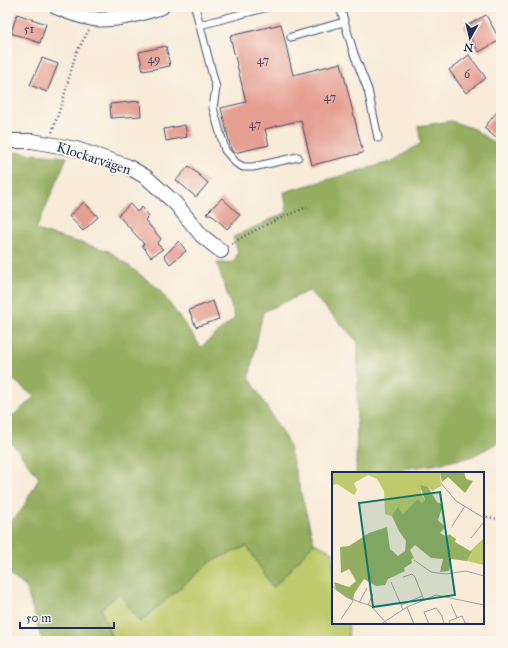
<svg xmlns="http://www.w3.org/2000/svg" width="508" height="648" font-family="'IM FELL Great Primer',serif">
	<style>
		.green { fill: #beca6c; stroke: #6c7c65 }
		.forest { fill: #96ae60; stroke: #586e5f }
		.building { fill: #e59f92 }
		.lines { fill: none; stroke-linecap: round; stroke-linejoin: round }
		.service-casing { stroke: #3c4b70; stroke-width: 9 }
		.minor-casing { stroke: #3c4b70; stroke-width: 16 }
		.path { stroke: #3c4b70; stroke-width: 2.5; stroke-dasharray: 1 3; stroke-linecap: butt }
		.service { stroke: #fff; stroke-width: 7 }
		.minor { stroke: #fff; stroke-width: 14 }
		.labels { text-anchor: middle; stroke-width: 4; stroke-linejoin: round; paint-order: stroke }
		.number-label { font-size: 12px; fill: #4e4b6b }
		.street-label { font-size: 14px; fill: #1b2f5e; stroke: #fbf7ec }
		.inset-road { fill: none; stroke: #a0a0a7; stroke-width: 1 }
		.view { fill: #0f766e; fill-opacity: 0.15; stroke: #0f766e; stroke-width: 2 }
		.inset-edge { fill: none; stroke: #1b2f5e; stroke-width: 2 }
	</style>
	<rect width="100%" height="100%" fill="#fbf7ec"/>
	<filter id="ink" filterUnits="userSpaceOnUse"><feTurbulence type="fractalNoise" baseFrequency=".025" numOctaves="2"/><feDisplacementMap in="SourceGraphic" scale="8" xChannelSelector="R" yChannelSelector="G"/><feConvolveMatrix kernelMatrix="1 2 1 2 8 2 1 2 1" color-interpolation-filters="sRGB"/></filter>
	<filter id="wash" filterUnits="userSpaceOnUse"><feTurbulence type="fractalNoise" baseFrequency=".012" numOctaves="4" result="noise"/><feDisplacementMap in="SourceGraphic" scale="16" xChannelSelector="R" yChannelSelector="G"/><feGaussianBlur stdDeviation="0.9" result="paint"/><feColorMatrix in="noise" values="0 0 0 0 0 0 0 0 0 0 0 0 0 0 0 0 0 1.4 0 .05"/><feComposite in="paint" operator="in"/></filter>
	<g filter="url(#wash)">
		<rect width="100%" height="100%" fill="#f8ebd8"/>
		<path class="green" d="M314 543 333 552V623H349L348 641H113L101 609 119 593 140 622 213 560 248 546 273 588Z"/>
		<path class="forest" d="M451 121 474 129 501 148V441L471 457 433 465 372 473H356L358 342 309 291 263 312 249 377 288 443 314 543 273 588 247 546 213 560 140 622 119 593 101 609 113 641H42L26 587 7 573V525L21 511 39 478 7 437V421L34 397 7 374V175L14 152 67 157 36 230 109 251 159 289 201 347 235 318 217 263 234 262 238 251 233 237 287 212 284 192 393 161 421 143 418 126Z"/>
		<g id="blocks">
			<path class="building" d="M17 14 46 24 40 43 11 33Z
				M486 15 500 40 479 52 464 27Z
				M281 24 293 75 341 63 363 153 312 165 301 120 265 129 269 145 234 153 231 149 221 108 246 102 230 36Z
				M166 46 170 66 143 71 139 52Z
				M469 55 486 78 466 93 449 70Z
				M42 58 58 64 47 92 30 85Z
				M140 101 141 116 111 118 110 104Z
				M501 107V142L484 128Z
				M185 125 187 137 166 141 164 129Z
				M189 166 208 183 196 197 176 180Z
				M222 198 240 215 227 229 211 214H206Z
				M84 202 98 217 83 231 69 216Z
				M130 204 137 212 142 207 149 216 145 220 161 239 157 244 163 249 151 257 142 245 144 244 118 215Z
				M179 241 186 251 170 264 164 256Z
				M213 301 219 319 196 327 189 310Z"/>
		</g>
	</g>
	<g filter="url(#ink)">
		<use href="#blocks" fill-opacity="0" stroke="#3c4b70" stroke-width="1"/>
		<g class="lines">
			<g class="service-casing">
				<path id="service" d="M195 7 216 88 213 108 225 150 236 163 243 167H253L298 157
					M340 7 354 54 368 90 378 138
					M200 25 268 7
					M291 37 344 22"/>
			</g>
			<g class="minor-casing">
				<path id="minor" d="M56 7C67 12 81 17 94 19 115 22 142 13 162 7
					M7 141H32L76 149 127 166 146 177 175 203 202 236 221 251"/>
			</g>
			<path class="path" d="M52 132 63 100 76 53 89 30
				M231 244C252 231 285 215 308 207
				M483 516 501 520"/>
			<use href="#service" class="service"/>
			<use href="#minor" class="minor"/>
		</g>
	</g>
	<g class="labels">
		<g class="number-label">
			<text x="29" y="33">51</text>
			<text x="154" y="63">49</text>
			<text x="263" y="64">47</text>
			<text x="467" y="78">6</text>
			<text x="330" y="101">47</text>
			<text x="255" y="128">47</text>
		</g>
		<g class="street-label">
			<text transform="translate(94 158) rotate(18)" y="5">Klockarvägen</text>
		</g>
	</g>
	<g transform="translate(332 472)">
		<rect width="152" height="152" fill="#f8ebd8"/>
		<path d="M0 0H108L109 14 100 19 96 15 88 19 93 28 90 31 86 27 76 39 71 42 66 36 60 44 53 42 52 19 45 7 36 3 22 11 25 18 22 23 5 12 0 13ZM152 66V93L135 89 140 81 138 79Z" fill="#beca6c"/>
		<path d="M108 0H132L134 7 141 9 133 21 116 5 110 10ZM88 13 96 15 105 30 111 33 106 48 113 55 108 61 115 65 117 62 124 67 123 70 140 80 135 89 119 87 117 99 108 100 111 87 99 86 83 73 78 78 82 86 79 87 80 91 72 96 73 99 56 107 53 113 44 114 32 107 22 122 21 129 4 118 2 110 17 115 24 109 17 97 9 101 8 75 17 74 37 61 55 55 58 77 66 84 73 79 74 69 67 59 60 44 66 35 71 42 86 27 90 31 93 28Z" fill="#96ae60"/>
		<path class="inset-road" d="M109 11 124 29 152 46M120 54 133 34M139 66 152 50M82 88 99 100 114 102 134 99 152 104M71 105 80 102 83 105 92 128M59 110 69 133M0 114 14 125 39 134 55 152M27 131 35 116M119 132 125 146M36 133 41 122M75 135 82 152M71 138 69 133 90 124M9 147 21 129M49 152 75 135 104 123 152 133M97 152 92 140 104 136 110 144 112 152M118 152 117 149 130 144 133 151 145 152"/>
		<path class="view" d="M108 20 123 123 41 135 27 31Z"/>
		<rect width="152" height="152" class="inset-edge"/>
	</g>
	<rect width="508" height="648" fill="none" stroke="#fbf7ec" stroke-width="24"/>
	<g transform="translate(470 38) rotate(188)" stroke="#fbf7ec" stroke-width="3" paint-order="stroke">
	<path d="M0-3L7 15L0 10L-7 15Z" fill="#1b2f5e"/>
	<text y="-6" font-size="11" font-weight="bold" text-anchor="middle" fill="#1b2f5e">N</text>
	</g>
	<path d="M20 622v6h94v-6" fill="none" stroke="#1b2f5e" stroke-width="2"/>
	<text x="26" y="622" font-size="12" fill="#1b2f5e" stroke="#fbf7ec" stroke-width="3" paint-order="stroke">50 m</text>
</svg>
